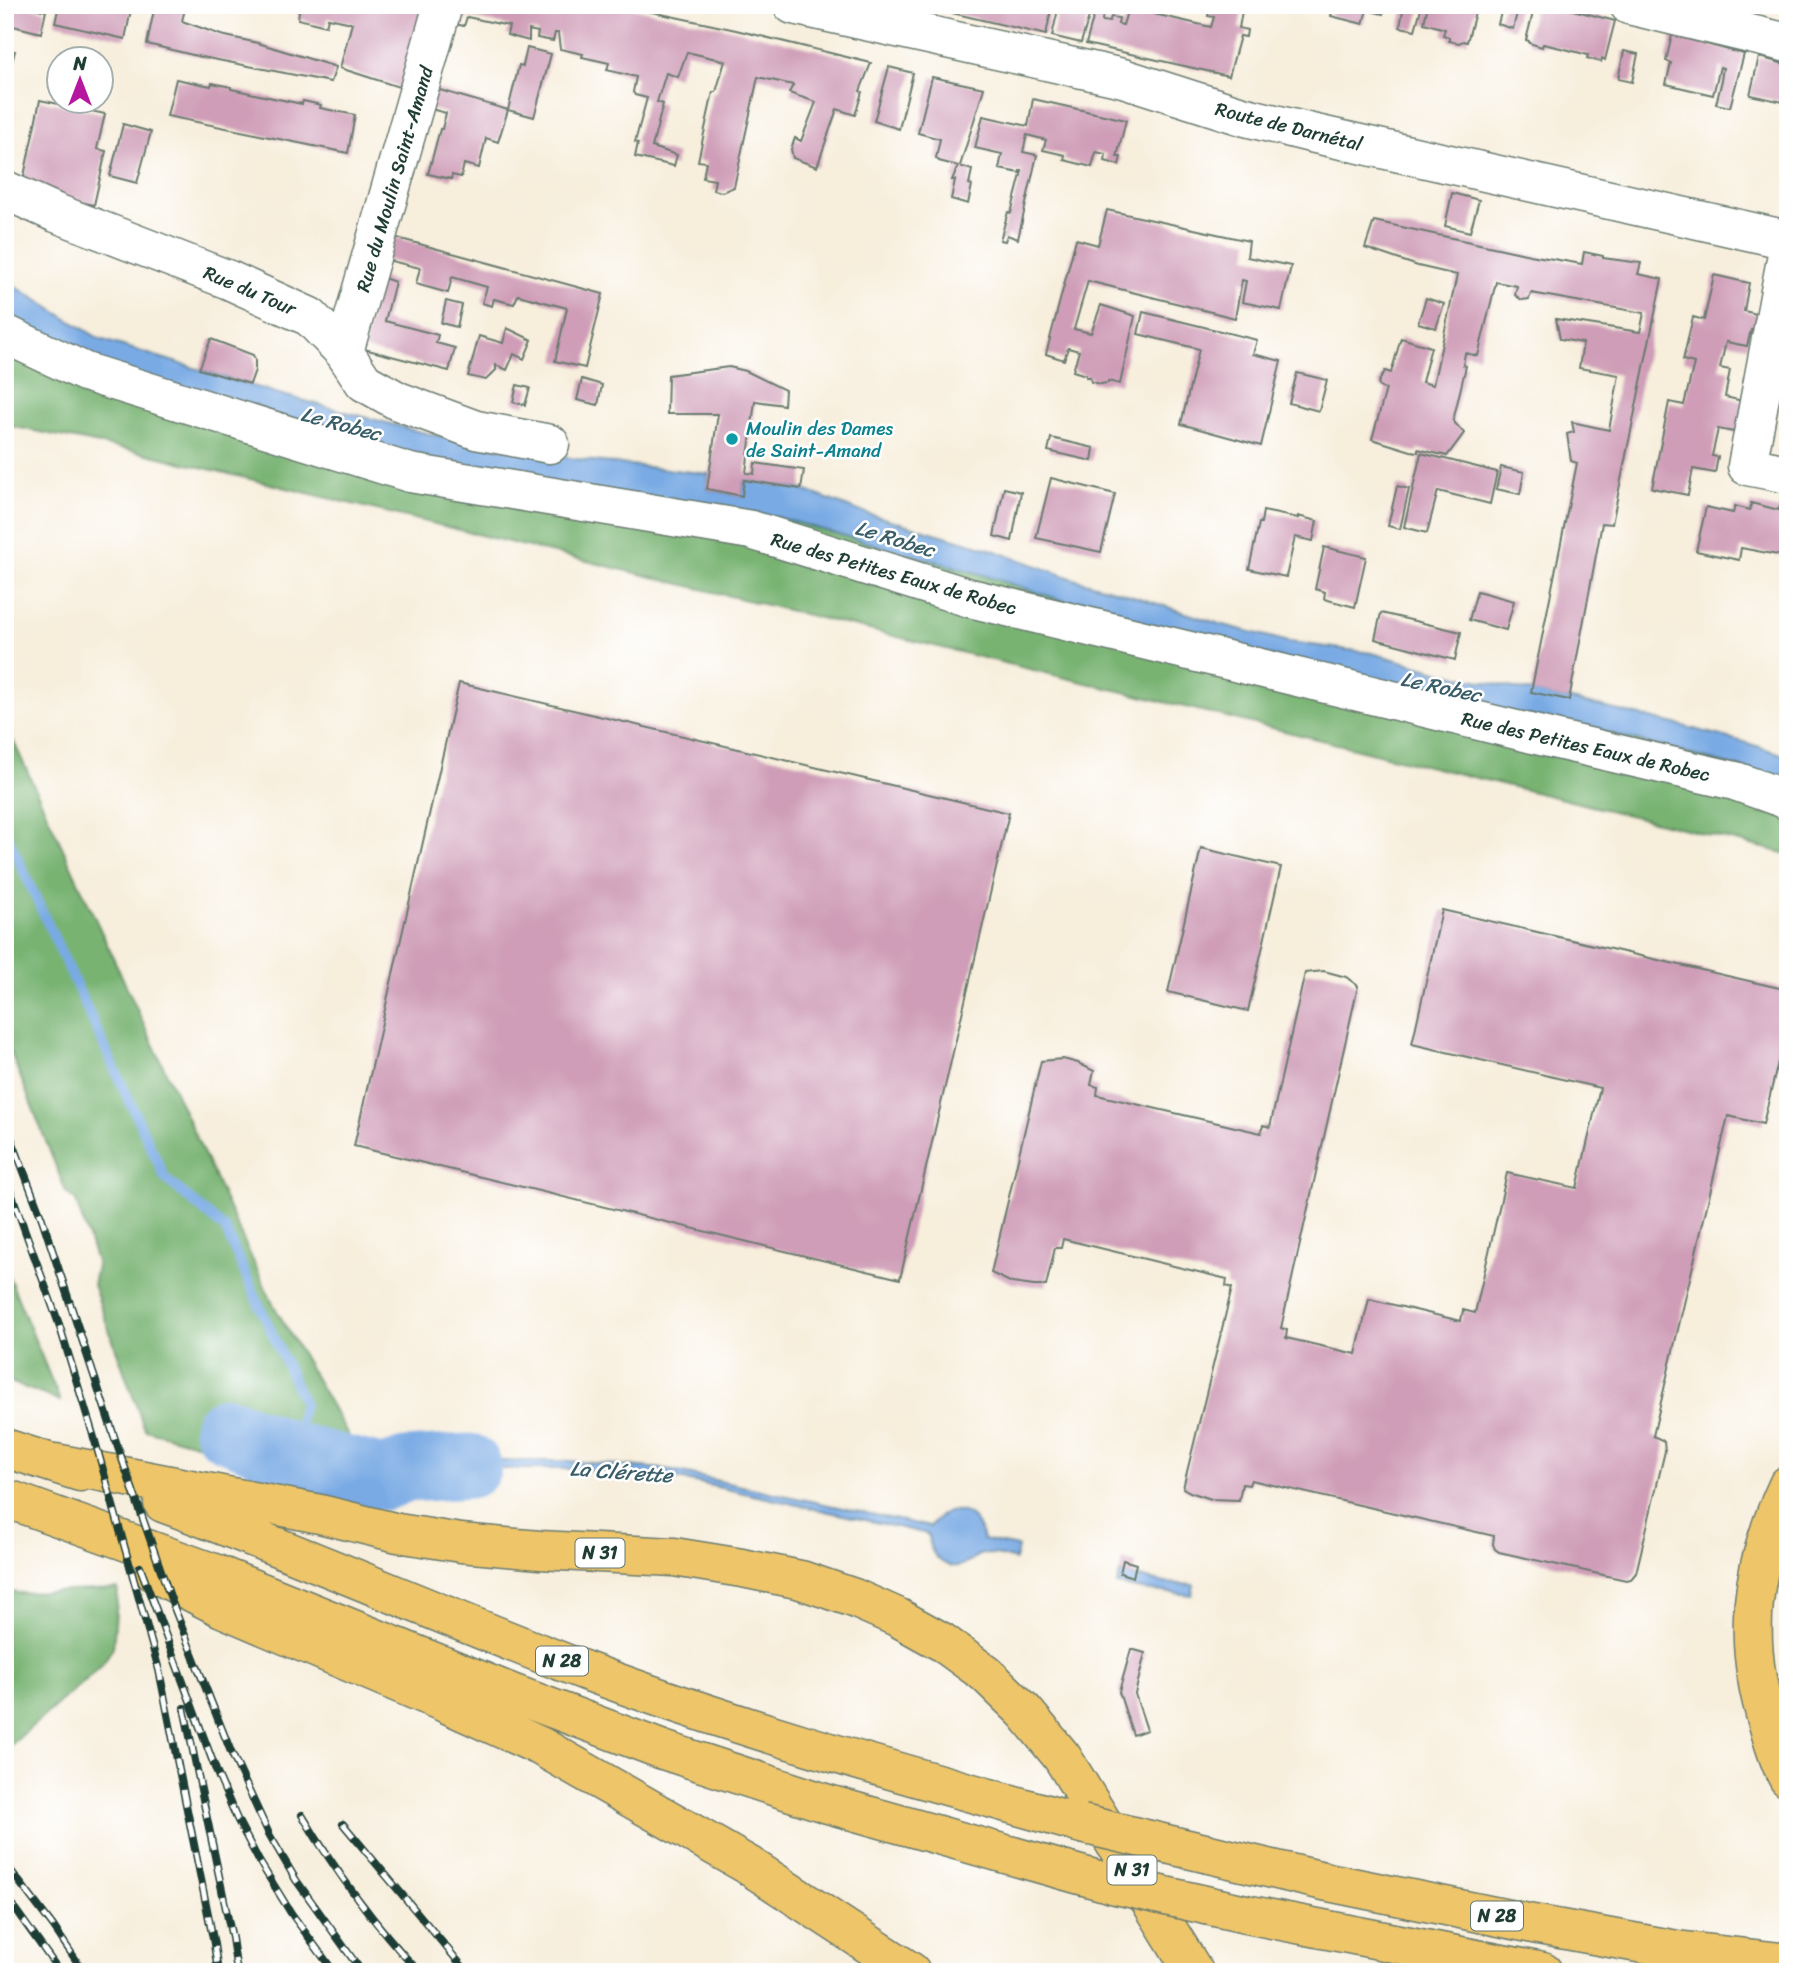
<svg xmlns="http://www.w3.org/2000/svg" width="1793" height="1977" font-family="Sriracha,sans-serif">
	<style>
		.forest { fill: #78b372; stroke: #4c7853; stroke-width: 2 }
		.water { fill: #79aae4; stroke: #4c748c; stroke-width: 2 }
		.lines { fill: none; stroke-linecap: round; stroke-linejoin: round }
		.stream { stroke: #79aae4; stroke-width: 10 }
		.river { stroke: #79aae4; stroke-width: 65 }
		.building { fill: #cf9db7 }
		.minor-casing { stroke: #6b7b6f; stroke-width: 41 }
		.highway-casing { stroke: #6b7b6f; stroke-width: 41 }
		.minor { stroke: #fff; stroke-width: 38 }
		.highway { stroke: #eec569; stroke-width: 38 }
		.rail-casing { stroke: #1f3d34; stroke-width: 8 }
		.rail { stroke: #fff; stroke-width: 5; stroke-dasharray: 16; stroke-linecap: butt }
		.highway-bridge-casing { stroke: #6b7b6f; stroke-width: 41; stroke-linecap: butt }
		.highway-bridge { stroke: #eec569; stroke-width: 38 }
		.culture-dot { fill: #0f9aa8; stroke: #fff; stroke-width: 2.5 }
		.labels { text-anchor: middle; stroke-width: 5; stroke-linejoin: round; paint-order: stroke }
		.shield { fill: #fff; stroke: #627771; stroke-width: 2 }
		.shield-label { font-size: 18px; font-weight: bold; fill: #1f3d34 }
		.street-label { font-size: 19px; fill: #1f3d34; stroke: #fff }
		.culture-label { font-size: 19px; fill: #0d838f; stroke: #fff; text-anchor: start }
		.water-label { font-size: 21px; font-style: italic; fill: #3a5e69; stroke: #fff }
	</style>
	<rect width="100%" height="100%" fill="#fff"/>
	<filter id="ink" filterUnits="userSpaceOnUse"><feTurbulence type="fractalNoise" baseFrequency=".0143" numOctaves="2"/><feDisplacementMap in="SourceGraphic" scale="14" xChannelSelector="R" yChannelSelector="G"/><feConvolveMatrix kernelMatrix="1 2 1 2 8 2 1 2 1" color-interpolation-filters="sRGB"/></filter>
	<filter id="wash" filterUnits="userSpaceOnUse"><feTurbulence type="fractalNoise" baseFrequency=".00686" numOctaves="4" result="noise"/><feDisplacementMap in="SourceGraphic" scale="28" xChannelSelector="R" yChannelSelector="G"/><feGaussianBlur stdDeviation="1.57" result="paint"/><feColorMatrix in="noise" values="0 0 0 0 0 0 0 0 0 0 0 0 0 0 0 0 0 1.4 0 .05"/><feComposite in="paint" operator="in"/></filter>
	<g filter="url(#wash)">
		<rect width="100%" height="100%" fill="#f7eedc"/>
		<path class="forest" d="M5 313 95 363 777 517 977 573 1127 621 1477 706 1574 724 1788 783V854L139 452 5 425Z
			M5 723 273 1304 383 1496 145 1430 93 1285 97 1265 76 1201 66 1192 5 1038Z
			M5 1267 60 1401 5 1380Z
			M118 1589 113 1648 100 1667 5 1750V1591L19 1593Z"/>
		<path class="water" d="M5 280 100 339 279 394 417 431 477 444 584 460 709 474 707 489 742 496 744 480 801 489 859 511 990 549 1074 579 1121 592 1220 624 1289 642 1372 653 1452 675 1581 702 1675 724 1744 742 1788 756V783L1761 773 1574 724 1477 706 1127 621 977 573 777 517 477 474 95 363 5 313Z
			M480 1461H569L664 1469 930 1527C949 1500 977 1508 983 1540L1018 1547 1015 1560C1005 1557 993 1553 982 1554 975 1555 974 1559 969 1562 947 1575 928 1555 928 1534L690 1481 632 1473 576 1469H488L407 1474 400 1476 387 1483 378 1472C403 1462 452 1462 480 1461Z
			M1120 1573 1165 1583 1194 1585 1192 1595 1142 1590 1117 1585Z"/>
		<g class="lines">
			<path class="stream" d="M5 831 165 1178 225 1229 304 1404 290 1454"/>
			<path class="river" d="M226 1429 290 1454 383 1478 406 1470 469 1466"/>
		</g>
		<g id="blocks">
			<path class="building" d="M5 5H22L46 11 41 33 5 24Z
				M59 5H132L125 39 55 23Z
				M155 5H186L182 21 221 35 258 43 336 67 331 82 197 56 147 44Z
				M276 5H427L402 88 340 68 352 23 328 18 326 26 298 19 299 11Z
				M456 5H619L736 30 871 63 860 91 862 92 855 115 837 109 817 167 793 158 791 149 795 138 801 141 816 102 789 93 793 85 758 77 734 187 722 192 713 190 715 180 703 178 706 162 698 161 713 92H716L725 61 687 52 678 77 666 73 657 102 663 104 652 147 677 155 674 166 635 157 638 143 635 142 647 98 635 95 633 92 636 77 607 70 609 63 582 57 583 54 560 49 558 33H555L553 41 537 38 538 32 529 30V41L507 35 509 26 467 17 464 26 451 23Z
				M918 5H1052L1046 35Z
				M1059 5 1090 13 1081 43 1052 36Z
				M1129 5H1157L1154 14 1211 27 1214 17 1208 16 1210 5H1223L1242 11 1239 28 1247 30 1246 37 1240 36 1229 76 1086 44 1095 11 1103 13 1102 21 1109 22 1111 17 1119 18 1118 24 1123 25Z
				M1333 5H1386L1383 14 1367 10 1363 24 1331 16Z
				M1404 5H1422L1415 30 1400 27Z
				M1428 5H1477L1467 42 1463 41 1459 43 1449 41V37L1443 35 1445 29 1424 23Z
				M1503 5H1519L1513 29 1498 24Z
				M1535 5H1554L1615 21 1605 60 1602 58 1601 62 1587 58 1588 55 1565 49 1543 44 1542 47 1529 43V41L1526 40Z
				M1672 35 1744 54 1730 107 1716 104 1722 80H1721L1723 68 1720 67 1713 95 1666 84 1671 63 1666 61Z
				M527 48 551 54 534 117 508 110 498 142 486 138 479 168 464 164 461 177 452 175 451 179 428 174 440 129H442L446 113 427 108 433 88 508 110 519 65 523 66Z
				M5 49 15 51 6 85H5Z
				M1624 51 1638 54 1632 82 1618 79Z
				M1759 57 1788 65V103L1750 95Z
				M889 67 913 73 899 129 874 121Z
				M932 77 984 88 960 166 972 170 969 184 972 185 968 204 951 199 955 180H952L958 166 939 161 936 158 940 139 918 133Z
				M176 79 211 86 212 83 231 87V89L302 104 303 101 321 105 320 108 355 115 348 153 167 116Z
				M1033 99 1126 120 1117 157H1121L1119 165 1105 161 1106 154 1096 152 1092 167 1064 160 1065 155 1043 150 1046 140 1027 135 1023 152 1037 155 1018 239 1007 235 1005 241 1000 240 1008 212 1011 213 1022 171H1020V173L999 169 1002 154 975 148 983 116 1028 126Z
				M40 100 105 114 97 149 106 151 94 205 34 192 23 181Z
				M123 124 151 132 137 183 110 176Z
				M1452 193 1479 200 1470 232 1445 226Z
				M1107 210 1249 241 1247 257 1291 266 1281 310 1242 302 1246 281 1242 280 1235 318 1088 281 1074 329 1091 333 1101 305 1135 316 1120 384 1108 381V383L1101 384 1091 382 1090 377H1086V375L1073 371 1079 351 1068 348 1064 360 1046 354 1076 239 1098 245Z
				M1374 221 1530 255 1582 264 1584 252 1603 256V258L1641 263 1638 274 1662 279 1612 524 1602 523 1569 700 1531 692 1577 463 1571 461 1567 434 1574 432 1572 422 1609 430 1619 375 1579 368 1583 343 1560 339 1556 319 1640 332 1644 313 1531 293 1529 299 1522 300 1515 295 1517 286 1496 282 1478 356 1465 353 1463 365 1466 366 1453 421 1464 433 1447 456 1418 449V452L1411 451 1372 439 1386 389 1381 388 1378 383 1385 371 1391 373 1401 338 1431 347 1422 382 1433 385 1457 275 1418 266 1365 248Z
				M390 236 603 294 585 368 555 361 567 308 518 295 514 304 494 299 492 306 482 303 487 287 452 277 448 293 416 284 420 268 383 259Z
				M1714 275 1749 283 1744 311 1765 316 1762 333 1751 330 1747 346 1726 342 1720 368 1730 370 1725 397 1747 402 1739 433 1718 429 1712 456 1718 457 1715 473 1693 469 1688 495 1652 488 1669 402 1684 405 1694 363 1683 360 1693 317 1704 320Z
				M378 276 395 282 385 321 438 335 436 343 455 348 449 371 364 349Z
				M1426 298 1444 304 1436 328 1418 323Z
				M446 301 462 305 457 327 441 323Z
				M1143 312 1257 340 1253 354 1281 361 1261 446 1181 424 1199 349 1138 334Z
				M507 328 532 340 524 359 514 354 507 370 496 365V370L486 380 468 376 479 336 503 343Z
				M211 339 253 355 255 360V370L250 384 199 369Z
				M729 367 746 371 785 390 784 405 755 401 746 473 754 474 755 463 804 470 801 489 744 480 742 496 707 489 718 414H667L668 375Z
				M1297 373 1327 380 1319 411 1289 403Z
				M582 379 602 385 598 405 577 400Z
				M517 385 530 388 525 405 513 402Z
				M1051 438 1094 448 1092 461 1048 451Z
				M1421 453 1497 472 1490 504 1438 491 1427 533 1404 527Z
				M1501 467 1524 472 1520 494 1496 489Z
				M1051 478 1115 494 1101 552 1036 538Z
				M1397 486 1409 489 1400 529 1388 526Z
				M1004 488 1021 492 1012 541 994 536Z
				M1781 502 1788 503V557L1741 548 1739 560 1696 551 1706 507 1733 513 1735 506 1750 510 1751 503 1779 510Z
				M1263 511 1298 518V516L1317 521 1313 541 1295 537 1286 577 1249 569 1259 523H1261Z
				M1324 547 1366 557 1355 607 1324 599 1325 592 1315 589Z
				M1477 591 1514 601 1506 630 1469 620Z
				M1381 613 1461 632 1455 660 1375 639Z
				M459 683 1009 813 900 1279 354 1146Z
				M1201 848 1281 867 1248 1011 1168 992Z
				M1442 910 1788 990V1021L1763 1124 1728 1116 1653 1436 1664 1441 1665 1451 1636 1573 1631 1579 1626 1580 1499 1552 1495 1549 1493 1544 1494 1536 1251 1480 1249 1485 1242 1484 1239 1500 1211 1499 1190 1492 1183 1488 1232 1288 1226 1286 1227 1279 1063 1239 1061 1248H1055L1046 1286H1034L1012 1283 991 1273 1041 1061 1063 1059 1078 1063 1094 1071 1091 1085 1098 1087 1097 1095 1261 1133 1263 1125 1270 1127 1305 973 1324 971 1346 977 1358 986 1281 1328 1287 1330 1286 1338 1356 1354 1369 1299 1461 1321 1463 1310 1475 1313 1507 1173 1577 1188 1600 1088 1412 1044Z
				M1123 1560 1136 1564 1133 1577 1120 1573Z
				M1131 1649 1145 1653 1135 1694 1147 1730 1133 1735 1119 1692Z"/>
		</g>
	</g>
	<g filter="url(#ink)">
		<use href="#blocks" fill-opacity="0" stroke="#6b7b6f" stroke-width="2"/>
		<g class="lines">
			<g class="minor-casing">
				<path id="minor" d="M793 5 1123 78 1242 116 1311 133 1788 240
					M1629 5 1788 43
					M5 190 56 213 229 280 310 317 344 352 364 382 398 401 476 430 550 444
					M1788 249 1747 466 1788 474
					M5 334 85 372 410 473 751 530 970 598 1562 741 1735 781 1788 800
					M344 352 443 5"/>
			</g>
			<g class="highway-casing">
				<path id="highway" d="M5 1448 80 1472
					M55 1463 320 1514 398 1533 461 1543 540 1550 674 1557 742 1568 801 1580 854 1598 897 1617 942 1642 986 1674 1025 1712 1062 1757 1194 1972
					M1788 1485C1750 1567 1741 1640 1769 1727 1774 1745 1779 1762 1788 1778
					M5 1498 214 1573 514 1694 663 1750 828 1804 1116 1885
					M163 1503C305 1555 444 1617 586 1671 748 1732 915 1777 1082 1824
					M155 1573 222 1608 445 1703 540 1746 748 1865 911 1972
					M1209 1854 1328 1882 1533 1924 1677 1950 1788 1963
					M1246 1914 1543 1972"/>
			</g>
			<use href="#minor" class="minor"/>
			<use href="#highway" class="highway"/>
			<g class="rail-casing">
				<path id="rail" d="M5 1122 42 1219 114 1436 173 1605 231 1752 269 1834 296 1880 362 1972
					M5 1176 59 1324 95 1441 159 1670 214 1944 218 1972
					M140 1567 217 1773 237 1819 259 1861 291 1913 334 1972
					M184 1708 232 1938 237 1972
					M302 1815C336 1872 373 1923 419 1972
					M343 1824 467 1972
					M5 1863 53 1926 84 1972
					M5 1895 60 1972"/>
			</g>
			<use href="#rail" class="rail"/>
			<g class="highway-bridge-casing">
				<path id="highway-bridge" d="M1082 1824 1209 1854
					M1116 1885 1246 1914"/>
			</g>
			<use href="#highway-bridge" class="highway-bridge"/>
		</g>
	</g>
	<circle class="culture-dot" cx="732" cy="439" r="7"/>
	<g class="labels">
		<g class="shield">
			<rect x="575.5" y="1538.5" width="49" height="29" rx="5"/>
			<rect x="536" y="1646.5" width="52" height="29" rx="5"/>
			<rect x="1107.5" y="1855.5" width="49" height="29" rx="5"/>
			<rect x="1471" y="1901.5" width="52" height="29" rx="5"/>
		</g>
		<g class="shield-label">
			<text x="600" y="1559">N 31</text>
			<text x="562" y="1667">N 28</text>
			<text x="1132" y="1876">N 31</text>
			<text x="1497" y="1922">N 28</text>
		</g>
		<g class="street-label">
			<text transform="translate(1289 126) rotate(14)" y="7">Route de Darnétal</text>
			<text transform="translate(394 179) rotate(-74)" y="7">Rue du Moulin Saint-Amand</text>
			<text transform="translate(250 290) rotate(23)" y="7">Rue du Tour</text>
			<text transform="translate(894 573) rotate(16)" y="7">Rue des Petites Eaux de Robec</text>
			<text transform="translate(1586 746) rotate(13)" y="7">Rue des Petites Eaux de Robec</text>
		</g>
		<g class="culture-label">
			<text x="746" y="435">Moulin des Dames<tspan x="746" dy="22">de Saint-Amand</tspan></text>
		</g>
		<g class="water-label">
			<text transform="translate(341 424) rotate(15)" y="7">Le Robec</text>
			<text transform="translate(895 539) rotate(17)" y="7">Le Robec</text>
			<text transform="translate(1441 687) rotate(12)" y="7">Le Robec</text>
			<text transform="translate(621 1472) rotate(4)" y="7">La Clérette</text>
		</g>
	</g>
	<rect width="1793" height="1977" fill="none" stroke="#fff" stroke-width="28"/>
	<g transform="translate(80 80)"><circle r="33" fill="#ffffff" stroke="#a5b1ae" stroke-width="2"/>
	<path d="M0-5L12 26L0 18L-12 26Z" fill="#b5179e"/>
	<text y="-10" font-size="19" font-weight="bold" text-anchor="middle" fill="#1f3d34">N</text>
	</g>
</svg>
